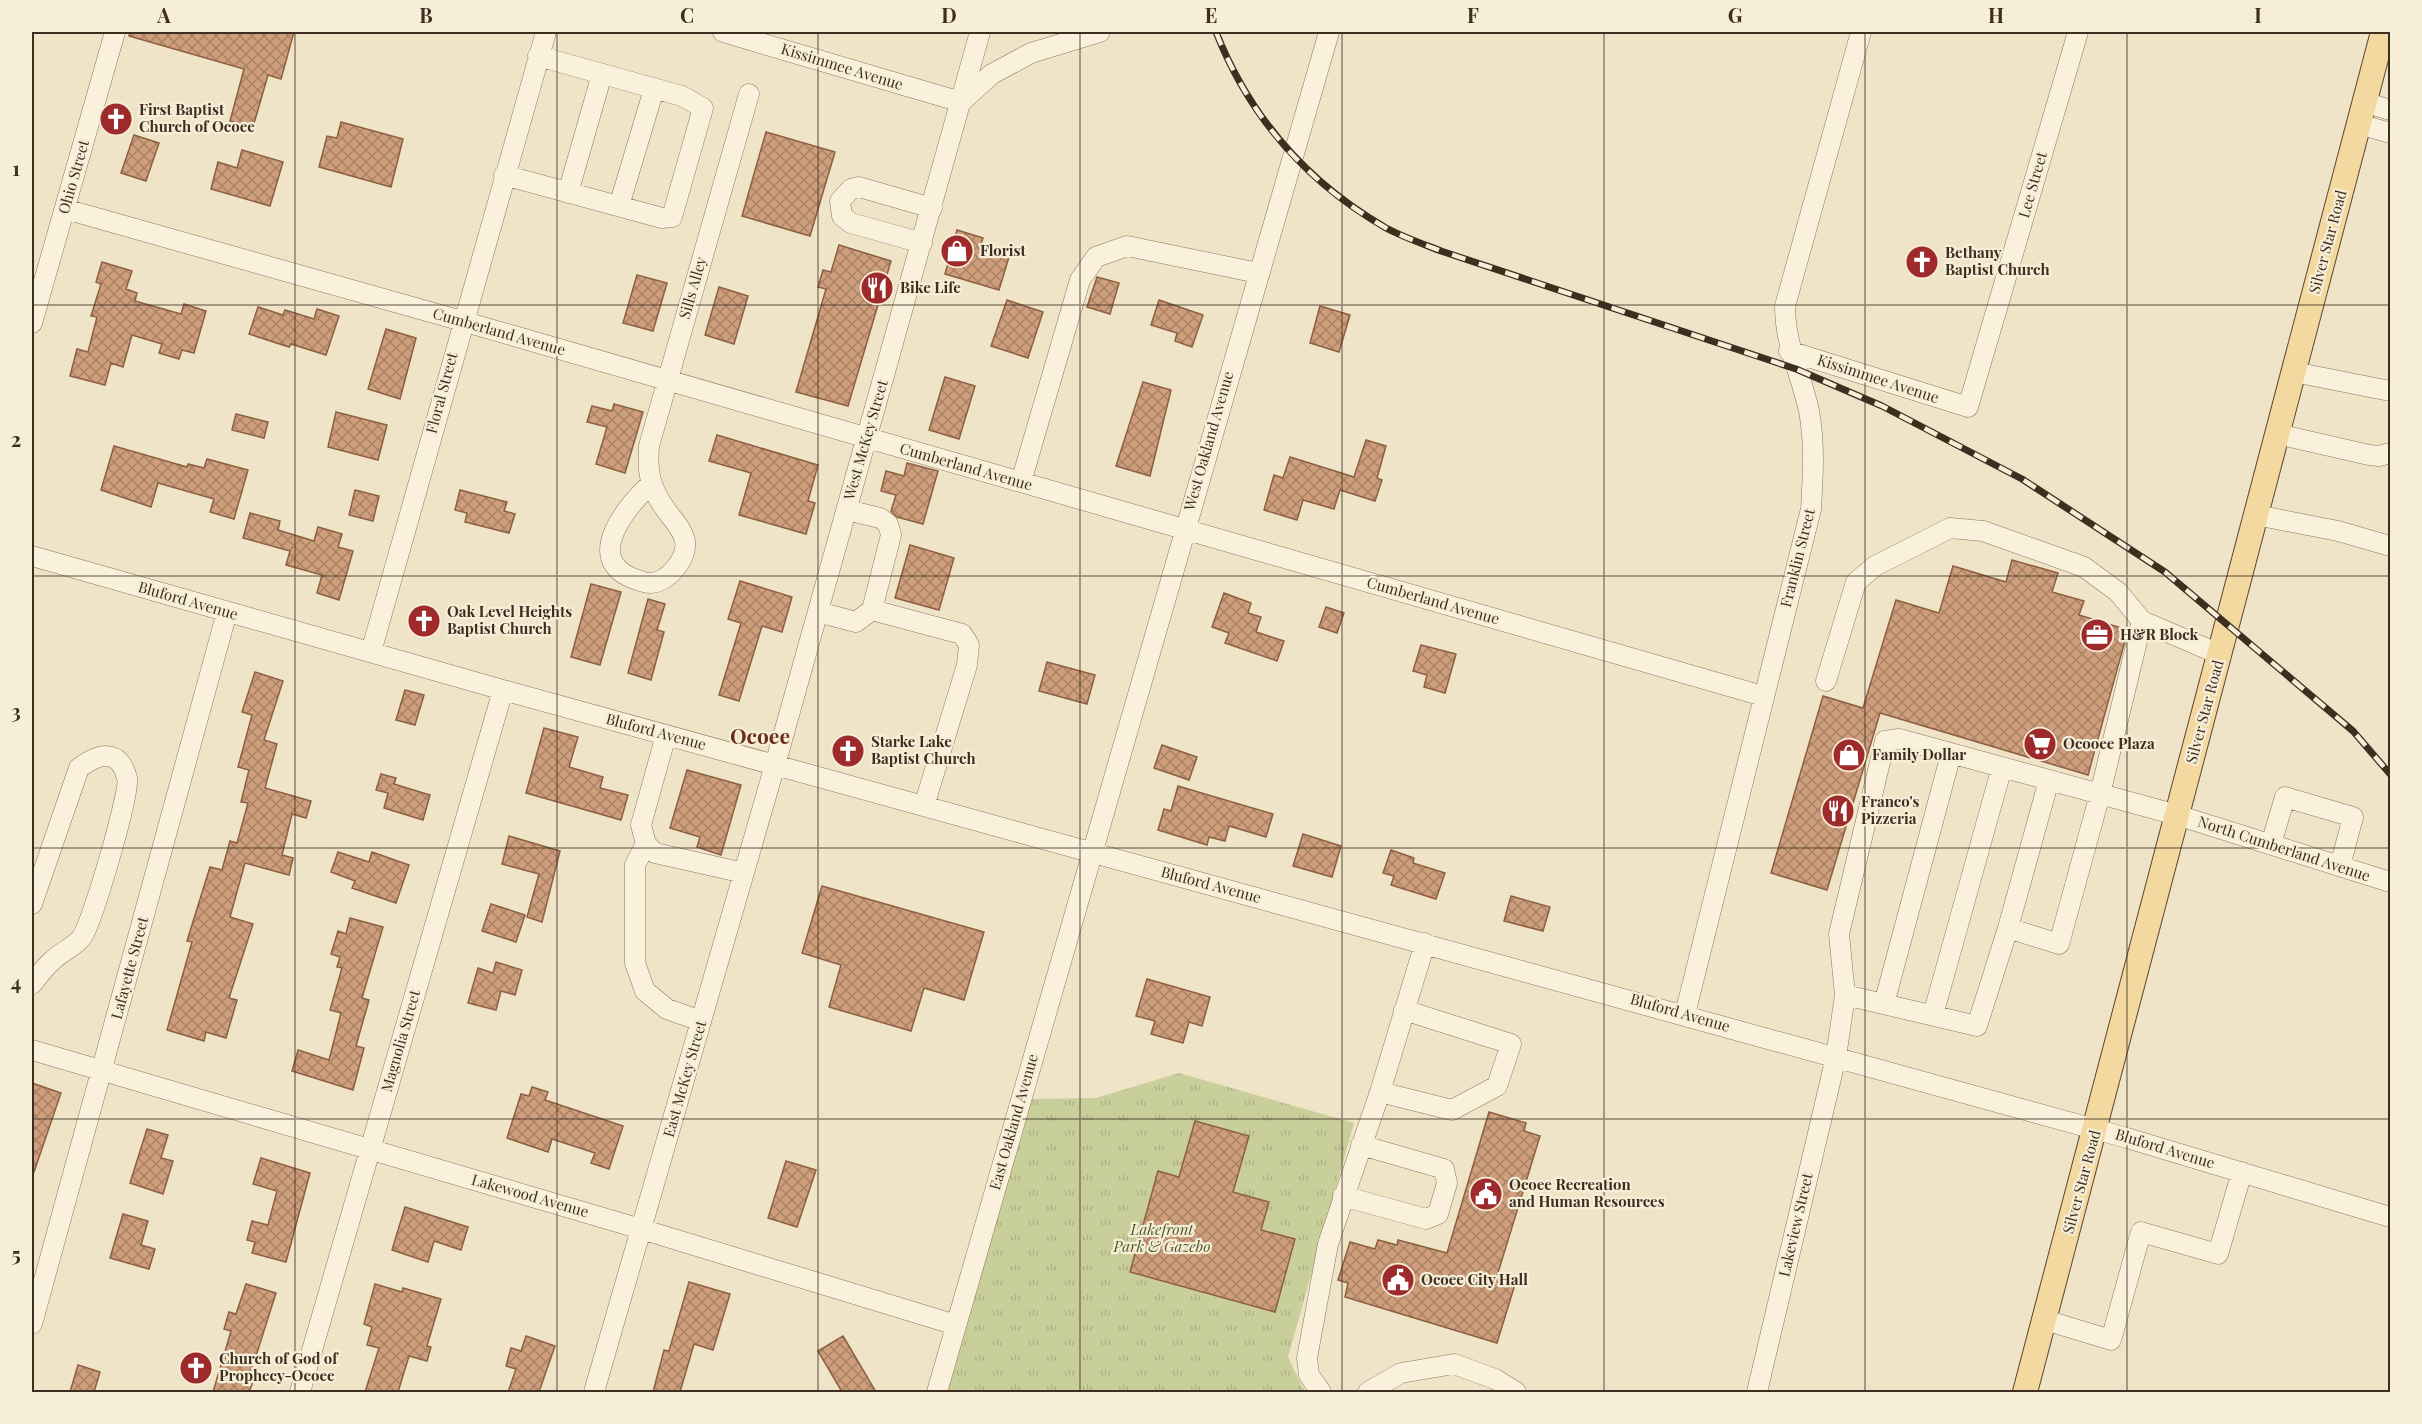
<svg xmlns="http://www.w3.org/2000/svg" width="2422" height="1424" font-family="'Playfair Display',serif">
	<style>
		.grass { fill: url(#grass-tufts) }
		.building { fill: url(#building-cross-hatch); stroke: #8d5f41; stroke-width: 1.5 }
		.lines { fill: none; stroke-linecap: round; stroke-linejoin: round }
		.minor-casing { stroke: #8d765c; stroke-width: 21 }
		.major-casing { stroke: #5b4430; stroke-width: 26 }
		.minor { stroke: #faf1dc; stroke-width: 20 }
		.major { stroke: #f3d9a0; stroke-width: 24 }
		.rail-casing { stroke: #3d2e20; stroke-width: 7 }
		.rail { stroke: #f7eed8; stroke-width: 4.5; stroke-dasharray: 14; stroke-linecap: butt }
		.grid { fill: none; stroke: #3d2e20; stroke-width: 1.5; stroke-opacity: 0.55 }
		.labels { text-anchor: middle; stroke-width: 4.5; stroke-linejoin: round; paint-order: stroke }
		.street-label { font-size: 15px; fill: #3d2e20; stroke: #f7eed8 }
		.poi-label { font-size: 15px; font-weight: bold; fill: #3d2e20; stroke: #f7eed8; text-anchor: start }
		.park-label { font-size: 15px; font-style: italic; fill: #4d5a26; stroke: #f7eed8 }
		.district-label { font-size: 21px; font-weight: bold; fill: #6b2e1e; stroke: #f7eed8 }
		.neatline { fill: none; stroke: #3d2e20; stroke-width: 2 }
		.grid-label { font-size: 20px; text-anchor: middle; font-weight: bold; fill: #3d2e20 }
	</style>
	<defs>
		<pattern id="grass-tufts" width="24" height="20" patternUnits="userSpaceOnUse" patternTransform="scale(1.5)"><rect width="24" height="20" fill="#c9cf9b"/><path d="M3 7l-1-3M5 7V3M7 7l1-3M15 17l-1-3M17 17v-4M19 17l1-3" fill="none" stroke="#aeb285"/></pattern>
		<pattern id="building-cross-hatch" width="8" height="8" patternUnits="userSpaceOnUse" patternTransform="scale(1.5)"><rect width="8" height="8" fill="#cf9f7d"/><path d="M0 0l8 8M0 8l8-8" fill="none" stroke="#a98266"/></pattern>
	</defs>
	<rect width="100%" height="100%" fill="#f0e4c8"/>
	<path class="grass" d="M1179 1073 1354 1123 1288 1357 1305 1392H946L1029 1099 1096 1098Z"/>
	<path class="building" d="M130 32H294L281 79 268 75 253 127 230 121 244 69 129 36Z
		M341 122 403 139 391 187 319 167 327 136 337 138Z
		M766 132 835 152 810 236 742 216Z
		M134 135 159 143 146 181 121 173Z
		M242 150 283 162 270 206 211 189 218 162 237 168Z
		M957 230 983 238 979 249 1009 257 999 290 945 274Z
		M839 245 891 261 848 406 796 392 826 289 818 287 823 270 831 272Z
		M102 262 132 271 126 289 137 293 135 301 181 314 184 304 206 311 194 353 182 350 179 359 159 353 162 344 132 335 123 367 111 363 105 385 70 376 77 349 88 352 97 317 91 316 101 284 96 282Z
		M637 275 667 283 653 331 623 323Z
		M1097 277 1119 283 1110 314 1087 307Z
		M719 287 748 296 734 344 705 335Z
		M1007 300 1043 312 1028 358 991 346Z
		M1159 300 1203 315 1192 347 1175 341 1177 333 1151 325Z
		M1320 306 1350 315 1339 352 1310 343Z
		M258 307 283 315 285 310 314 319 317 309 339 316 326 355 291 344 289 347 249 334Z
		M386 329 416 338 400 399 368 389Z
		M945 377 975 386 959 439 929 430Z
		M1143 382 1171 390 1150 476 1116 466Z
		M614 404 643 412 625 473 596 464 607 427 587 422 592 406 612 411Z
		M336 412 387 425 378 460 328 447Z
		M236 414 268 422 264 438 232 430Z
		M717 435 818 465 808 501 815 503 806 534 739 515 751 473 709 461Z
		M1366 440 1386 446 1377 478 1382 480 1375 501 1340 490 1334 509 1303 500 1297 520 1264 510 1274 475 1283 478 1290 457 1354 477Z
		M114 446 187 467 188 464 204 468 207 459 248 470 234 519 210 512 214 499 158 483 151 507 101 490Z
		M907 463 938 471 923 524 897 517 891 511 896 495 881 491 886 471 904 476Z
		M355 490 379 496 373 521 349 515Z
		M460 490 507 502 504 511 515 514 509 533 465 522 467 513 455 510Z
		M250 513 280 521 278 530 314 541 318 527 342 534 338 547 353 551 339 600 317 593 322 575 286 565 290 551 243 538Z
		M910 545 954 558 939 610 895 598Z
		M2012 560 2058 573 2052 592 2084 601 2079 615 2128 630 2088 775 1880 713 1827 890 1771 873 1823 696 1863 708 1896 600 1939 613 1953 566 2006 582Z
		M740 581 792 597 782 632 762 626 739 701 719 695 741 623 728 619Z
		M591 584 621 592 600 665 571 657Z
		M1224 593 1251 603 1248 613 1261 617 1256 632 1284 641 1277 661 1225 643 1229 633 1212 627Z
		M648 599 665 604 657 630 664 632 651 680 628 673Z
		M1326 607 1344 613 1337 633 1319 627Z
		M1421 645 1456 654 1445 693 1424 687 1427 675 1413 671Z
		M1047 662 1095 675 1087 704 1039 691Z
		M255 672 283 681 264 740 277 744 265 788 311 801 306 818 292 814 282 855 293 858 289 875 245 863 230 917 253 924 229 998 237 1000 226 1038 206 1032 204 1041 167 1030 192 942 187 941 210 867 222 870 230 841 237 843 248 803 241 802 249 770 238 767 252 715 242 712Z
		M405 690 424 695 415 725 396 720Z
		M544 728 578 737 569 767 603 777 600 788 628 795 621 820 526 793Z
		M1162 745 1197 757 1189 780 1154 768Z
		M687 770 741 785 721 855 697 847 700 837 670 828Z
		M381 774 396 778 394 784 430 795 423 820 384 808 388 793 376 790Z
		M1178 786 1273 814 1266 837 1229 826 1225 841 1209 837 1207 845 1158 830 1164 809 1171 811Z
		M1303 834 1341 846 1332 877 1293 866Z
		M509 836 560 851 542 922 527 917 539 874 502 864Z
		M1391 850 1414 858 1413 863 1445 873 1436 899 1391 885 1394 876 1383 873Z
		M338 852 369 862 372 852 409 865 396 903 352 888 355 881 331 872Z
		M822 886 984 932 964 1000 924 988 911 1031 829 1007 841 965 802 953Z
		M1511 896 1550 907 1543 931 1504 921Z
		M491 904 525 915 516 942 482 931Z
		M350 918 383 927 362 998 369 1000 356 1046 364 1048 353 1090 292 1071 298 1050 329 1060 341 1013 330 1010 342 968 337 967 340 957 331 954 338 931 346 934Z
		M496 962 522 970 515 995 501 991 496 1010 468 1003 478 968 493 973Z
		M1147 979 1210 997 1202 1026 1189 1022 1183 1043 1151 1034 1155 1021 1136 1016Z
		M32 1083 61 1093 34 1172H32Z
		M532 1087 548 1092 545 1100 623 1126 609 1169 591 1163 595 1153 552 1139 548 1152 507 1138 521 1094 529 1096Z
		M1489 1112 1526 1123 1524 1131 1540 1136 1497 1276 1516 1281 1497 1343 1345 1297 1348 1283 1338 1280 1350 1242 1375 1249 1378 1240 1397 1245 1398 1240 1447 1253Z
		M1195 1121 1249 1136 1233 1192 1269 1202 1261 1230 1295 1239 1275 1312 1130 1272 1158 1171 1179 1177Z
		M147 1129 168 1135 161 1158 173 1161 163 1194 130 1183Z
		M261 1158 310 1173 286 1262 252 1253 255 1242 247 1240 252 1221 268 1225 277 1191 253 1184Z
		M786 1161 816 1170 797 1227 768 1218Z
		M405 1207 468 1227 461 1250 434 1241 428 1262 392 1250Z
		M123 1214 148 1221 141 1245 155 1249 149 1269 110 1258Z
		M689 1282 730 1294 713 1350 694 1344 680 1392H653L664 1350 669 1351Z
		M246 1284 276 1293 250 1375 255 1377 249 1392H213L231 1331 224 1329 229 1312 236 1314Z
		M375 1284 402 1292 403 1288 441 1299 427 1346 431 1347 427 1361 409 1356 398 1392H365L379 1348 367 1345 372 1327 364 1324Z
		M526 1336 555 1346 539 1392H508L516 1369 506 1366 511 1348 521 1351Z
		M843 1336 876 1392H842L818 1351Z
		M78 1365 100 1372 94 1392H70Z"/>
	<g class="lines">
		<g class="minor-casing">
			<path id="minor" d="M723 32 961 102
				M961 102 992 74 1031 53 1100 32
				M2364 102 2390 110
				M2359 124 2390 133
				M504 175 662 218 672 217 703 108 682 96 538 56
				M568 193 602 74
				M619 206 654 89
				M65 209 462 321 1763 696
				M922 243 851 223 842 216 840 201 851 189 859 187 932 208
				M32 323 115 32
				M1789 351 1968 407 2078 32
				M2294 372 2390 391
				M2277 434 2369 455 2379 456 2390 453
				M1021 482 1080 280 1096 257 1127 246 1258 273
				M652 483C628 504 583 558 632 578 637 580 645 583 650 583 668 583 688 558 685 541 682 528 673 520 666 510 650 488 647 472 649 446L749 94
				M2256 515 2338 531 2390 546
				M32 556 503 690 2127 1138 2390 1217
				M872 610 962 634 969 645 967 665 924 806
				M818 612 856 622 872 610 891 535 888 524 880 518 847 510
				M371 652 546 32
				M1826 681 1856 582 1875 566 1950 528 1983 531 2084 567 2118 592 2142 621
				M666 735 641 825 646 844 655 853 744 873
				M646 844 635 865V963L645 991 667 1009 701 1021
				M2271 844 2285 797 2353 817 2340 866
				M32 904 79 768C98 754 119 747 127 778 131 791 92 923 82 937 76 946 61 952 53 960 45 967 38 976 32 984
				M2008 928 2049 780
				M1845 995 1977 1026 2008 928 2059 944 2100 794 2142 621 2221 655
				M1884 1004 1951 754
				M1685 1014 1811 509C1813 476 1815 443 1809 411 1801 373 1785 346 1785 306L1861 32
				M1933 1015 2002 767
				M32 1050 641 1229 956 1325
				M1380 1092 1452 1110 1497 1086 1511 1044 1404 1010
				M1343 1196 1426 1219 1438 1214 1447 1183 1444 1169 1361 1145
				M2045 1320 2111 1340 2141 1232 2218 1254 2242 1172
				M32 1324 227 612
				M300 1392 503 690
				M594 1392 775 765 980 32
				M937 1392 1329 32
				M1321 1392 1309 1375 1307 1358 1328 1244 1380 1092 1425 943
				M1368 1392 1401 1373 1454 1364 1495 1379 1516 1392
				M1757 1392 1836 1057 1845 995 1839 934 1885 741 1899 739 2177 815 2390 882"/>
		</g>
		<g class="major-casing">
			<path id="major" d="M2025 1392 2383 32"/>
		</g>
		<use href="#minor" class="minor"/>
		<use href="#major" class="major"/>
		<g class="rail-casing">
			<path id="rail" d="M1216 32C1250 118 1306 182 1386 228 1403 237 1423 244 1441 251L1796 369 1882 406 2022 479 2165 572 2353 731 2390 774"/>
		</g>
		<use href="#rail" class="rail"/>
	</g>
	<path class="grid" d="M295 32V1392M557 32V1392M818 32V1392M1080 32V1392M1342 32V1392M1604 32V1392M1865 32V1392M2127 32V1392M32 305H2390M32 576H2390M32 848H2390M32 1119H2390"/>
	<defs>
		<g id="church-disc" transform="scale(1.725)"><circle r="9.5" fill="#9e2a2b" stroke="#f7eed8"/><path d="M-1.2-6h2.4v3.5h3.3v2.4h-3.3V6h-2.4V-.1h-3.3v-2.4h3.3Z" fill="#fff"/></g>
		<g id="shop-disc" transform="scale(1.725)"><circle r="9.5" fill="#9e2a2b" stroke="#f7eed8"/><path d="M-5-2.5h2.3a2.7 3.5 0 0 1 5.4 0H5L5.5 6h-11ZM-1.5-2.5h3a1.5 2.3 0 0 0-3 0Z" fill="#fff"/></g>
		<g id="restaurant-disc" transform="scale(1.725)"><circle r="9.5" fill="#9e2a2b" stroke="#f7eed8"/><path d="M-5-6h1v4h1v-4h1v4h1v-4h1v5L-1.5 .5V6h-2V.5L-5-1ZM5-6V6H3V1.5H1.5Q1.5-4 5-6Z" fill="#fff"/></g>
		<g id="office-disc" transform="scale(1.725)"><circle r="9.5" fill="#9e2a2b" stroke="#f7eed8"/><path d="M-6-3h4V-5.5h4V-3h4V5H-6ZM-1-4.5V-3h2v-1.5ZM-6 0V1H6V0Z" fill="#fff"/></g>
		<g id="supermarket-disc" transform="scale(1.725)"><circle r="9.5" fill="#9e2a2b" stroke="#f7eed8"/><path d="M-6-5.5h2.5l.6 2H6L4.5 2H-2.5L-4.4-4H-6ZM-1.5 3.2a1.3 1.3 0 1 0 .1 0ZM3 3.2a1.3 1.3 0 1 0 .1 0Z" fill="#fff"/></g>
		<g id="civic-disc" transform="scale(1.725)"><circle r="9.5" fill="#9e2a2b" stroke="#f7eed8"/><path d="M-.6-6.5H3V-4.5H.6V-3L4-1V1h2V6H-6V1h2V-1L-.6-3ZM-1.2 2.5V6h2.4V2.5Z" fill="#fff"/></g>
	</defs>
	<g fill-rule="evenodd">
		<use href="#church-disc" x="116" y="119"/>
		<use href="#shop-disc" x="957" y="251"/>
		<use href="#church-disc" x="1922" y="262"/>
		<use href="#restaurant-disc" x="877" y="288"/>
		<use href="#church-disc" x="424" y="621"/>
		<use href="#office-disc" x="2097" y="635"/>
		<use href="#supermarket-disc" x="2040" y="744"/>
		<use href="#church-disc" x="848" y="751"/>
		<use href="#shop-disc" x="1849" y="755"/>
		<use href="#restaurant-disc" x="1838" y="811"/>
		<use href="#civic-disc" x="1486" y="1194"/>
		<use href="#civic-disc" x="1398" y="1280"/>
		<use href="#church-disc" x="196" y="1368"/>
	</g>
	<g class="labels">
		<g class="street-label">
			<text transform="translate(842 67) rotate(17)" y="5">Kissimmee Avenue</text>
			<text transform="translate(74 177) rotate(-74)" y="5">Ohio Street</text>
			<text transform="translate(2033 185) rotate(-74)" y="5">Lee Street</text>
			<text transform="translate(2328 242) rotate(-75)" y="5">Silver Star Road</text>
			<text transform="translate(693 288) rotate(-74)" y="5">Sills Alley</text>
			<text transform="translate(499 332) rotate(16)" y="5">Cumberland Avenue</text>
			<text transform="translate(1878 379) rotate(18)" y="5">Kissimmee Avenue</text>
			<text transform="translate(442 393) rotate(-75)" y="5">Floral Street</text>
			<text transform="translate(866 440) rotate(-74)" y="5">West McKey Street</text>
			<text transform="translate(1209 441) rotate(-74)" y="5">West Oakland Avenue</text>
			<text transform="translate(966 467) rotate(16)" y="5">Cumberland Avenue</text>
			<text transform="translate(1798 558) rotate(-76)" y="5">Franklin Street</text>
			<text transform="translate(188 601) rotate(16)" y="5">Bluford Avenue</text>
			<text transform="translate(1433 601) rotate(16)" y="5">Cumberland Avenue</text>
			<text transform="translate(2205 712) rotate(-75)" y="5">Silver Star Road</text>
			<text transform="translate(656 732) rotate(15)" y="5">Bluford Avenue</text>
			<text transform="translate(2284 849) rotate(18)" y="5">North Cumberland Avenue</text>
			<text transform="translate(1211 885) rotate(15)" y="5">Bluford Avenue</text>
			<text transform="translate(130 968) rotate(-75)" y="5">Lafayette Street</text>
			<text transform="translate(1680 1013) rotate(16)" y="5">Bluford Avenue</text>
			<text transform="translate(401 1041) rotate(-74)" y="5">Magnolia Street</text>
			<text transform="translate(685 1079) rotate(-74)" y="5">East McKey Street</text>
			<text transform="translate(1014 1122) rotate(-74)" y="5">East Oakland Avenue</text>
			<text transform="translate(2165 1149) rotate(17)" y="5">Bluford Avenue</text>
			<text transform="translate(2082 1182) rotate(-75)" y="5">Silver Star Road</text>
			<text transform="translate(530 1196) rotate(16)" y="5">Lakewood Avenue</text>
			<text transform="translate(1796 1225) rotate(-77)" y="5">Lakeview Street</text>
		</g>
		<g class="poi-label">
			<text x="139" y="115">First Baptist<tspan x="139" dy="17">Church of Ocoee</tspan></text>
			<text x="980" y="256">Florist</text>
			<text x="1945" y="258">Bethany<tspan x="1945" dy="17">Baptist Church</tspan></text>
			<text x="900" y="293">Bike Life</text>
			<text x="447" y="617">Oak Level Heights<tspan x="447" dy="17">Baptist Church</tspan></text>
			<text x="2120" y="640">H&amp;R Block</text>
			<text x="871" y="747">Starke Lake<tspan x="871" dy="17">Baptist Church</tspan></text>
			<text x="2063" y="749">Ocooee Plaza</text>
			<text x="1872" y="760">Family Dollar</text>
			<text x="1861" y="807">Franco's<tspan x="1861" dy="17">Pizzeria</tspan></text>
			<text x="1509" y="1190">Ocoee Recreation<tspan x="1509" dy="17">and Human Resources</tspan></text>
			<text x="1421" y="1285">Ocoee City Hall</text>
			<text x="219" y="1364">Church of God of<tspan x="219" dy="17">Prophecy-Ocoee</tspan></text>
		</g>
		<g class="park-label">
			<text x="1162" y="1235">Lakefront<tspan x="1162" dy="17">Park &amp; Gazebo</tspan></text>
		</g>
		<g class="district-label">
			<text x="760" y="744">Ocoee</text>
		</g>
	</g>
	<rect width="2422" height="1424" fill="none" stroke="#f7eed8" stroke-width="66"/>
	<rect x="33" y="33" width="2356" height="1358" class="neatline"/>
	<g class="grid-label">
		<text x="164" y="23">A</text>
		<text x="426" y="23">B</text>
		<text x="687" y="23">C</text>
		<text x="949" y="23">D</text>
		<text x="1211" y="23">E</text>
		<text x="1473" y="23">F</text>
		<text x="1735" y="23">G</text>
		<text x="1996" y="23">H</text>
		<text x="2258" y="23">I</text>
		<text x="16" y="176">1</text>
		<text x="16" y="447">2</text>
		<text x="16" y="719">3</text>
		<text x="16" y="990">4</text>
		<text x="16" y="1262">5</text>
	</g>
</svg>
